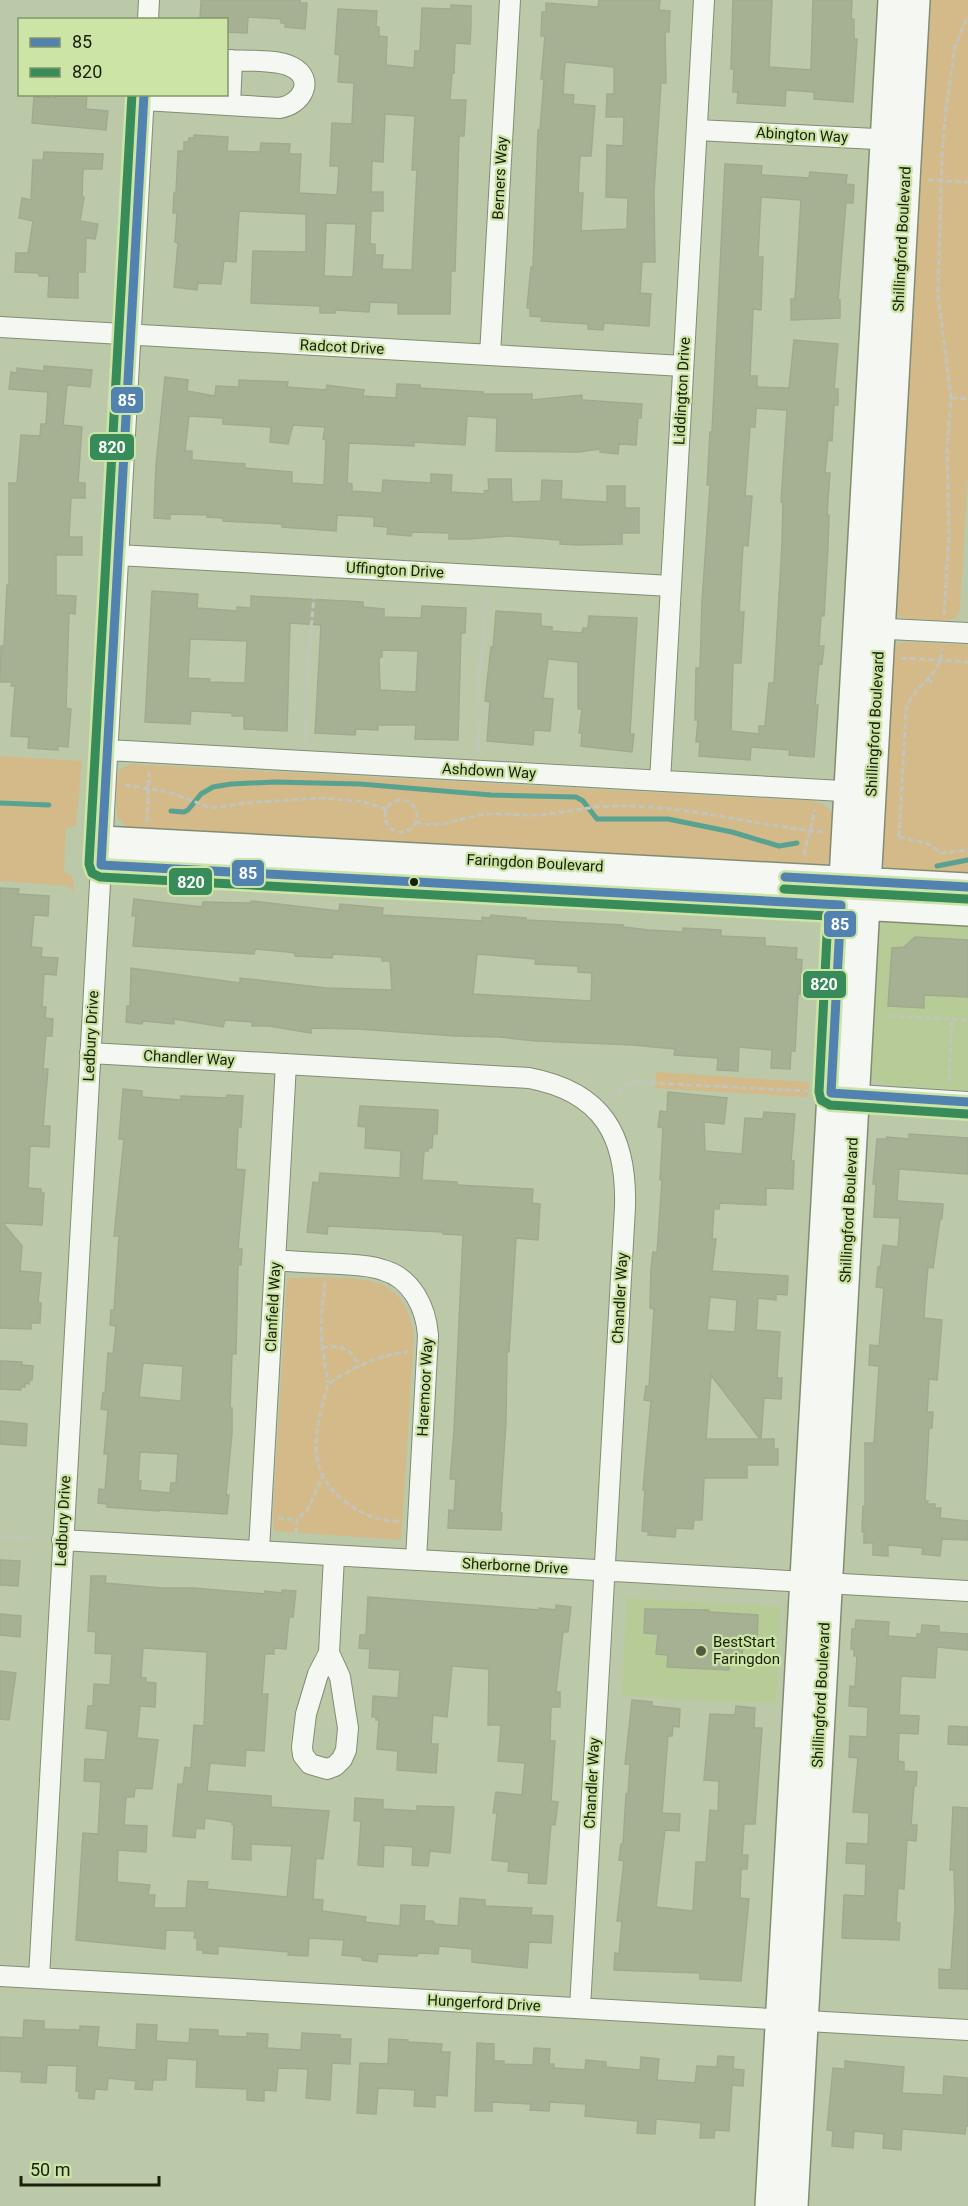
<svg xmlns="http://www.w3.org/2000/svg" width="968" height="2206" font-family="Roboto,sans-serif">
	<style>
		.built { fill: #b7cb97 }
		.green { fill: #d4b989 }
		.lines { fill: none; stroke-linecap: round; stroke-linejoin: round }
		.stream { stroke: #58a291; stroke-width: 5 }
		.building { fill: #a6b193; stroke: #a0aa90; stroke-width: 1.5; fill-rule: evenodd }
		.street-casing { stroke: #828c73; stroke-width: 22 }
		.secondary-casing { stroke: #828c73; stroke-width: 30 }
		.path { stroke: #c1c5bc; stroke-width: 3; stroke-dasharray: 6 3; stroke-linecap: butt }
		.street { stroke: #f5f7f2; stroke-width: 20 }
		.secondary { stroke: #f5f7f2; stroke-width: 27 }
		.bus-1-casing { stroke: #cce4a6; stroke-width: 14 }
		.bus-2-casing { stroke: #cce4a6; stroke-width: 14 }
		.bus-1 { stroke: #5283b0; stroke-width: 9 }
		.bus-2 { stroke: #388c59; stroke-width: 9 }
		.bus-dot { fill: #182008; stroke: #cce4a6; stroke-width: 2 }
		.poi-dot { fill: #515b40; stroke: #cce4a6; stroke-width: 2 }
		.labels { text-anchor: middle; stroke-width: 4.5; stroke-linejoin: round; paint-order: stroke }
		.street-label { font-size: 15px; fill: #182008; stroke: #cce4a6 }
		.poi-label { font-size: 15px; fill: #182008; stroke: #cce4a6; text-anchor: start }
		.line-badge { stroke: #cce4a6; stroke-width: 2 }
		.badge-label { font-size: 16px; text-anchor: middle; font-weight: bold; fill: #fff }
	</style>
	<rect width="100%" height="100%" fill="#bcc9a8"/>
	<path class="built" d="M885 921 968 922V1090L888 1085 877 1081 870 1074 869 1001 877 988V928Z
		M627 1598 780 1607 776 1703 622 1696Z"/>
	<path class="green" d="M925 0H968V474L960 609 957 617 947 621 907 619 902 618 895 612Z
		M905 642 968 645V878L891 872 879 859 891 649 899 643Z
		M0 756 82 761 76 825 66 829 64 872C77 877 73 881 73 893L69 886 0 881Z
		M130 764 812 801C844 808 833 833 831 859L823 867 129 830 117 817 116 804 118 774 121 769Z
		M656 1072 809 1082 808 1097 655 1088Z
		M287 1278C312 1278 357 1275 380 1284 401 1291 412 1315 414 1336L401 1540 274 1531 273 1512Z"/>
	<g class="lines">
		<path class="stream" d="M0 803 49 805
			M171 811 184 812 188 810 201 794 213 787 231 784 274 782 360 784 491 795 576 797 583 801 597 819H668L732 832 779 846 797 843
			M937 866 968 860"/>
	</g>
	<path class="building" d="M201 0H300V3H307L305 29 285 27V23H281V19L248 17 247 33 226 32V20H200Z
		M599 0H660L659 10 670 11 669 32H665L666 83H661L658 128 654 192 655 262H642L640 293 651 294 649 326 604 323 603 330 588 329V324L541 321 542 317 530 316V308H527L531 267H533L538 130H540L544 79H541L545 36H541L542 12H546V3L598 7ZM565 62 614 67V94H607L606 117H624L623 146 607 145 606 197 628 198 627 229 581 231 583 193H578L580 156H591L595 106 573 104 574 95 563 94Z
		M733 0H772L769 67 811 70 813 0H852L851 19H854V39H857L853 102 814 99V92L786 90 785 106 737 103 738 92H733L734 69H731Z
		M451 5 471 6V24L470 44 455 43 454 73H452L450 100H466L464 136H459L455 271H451L450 314H398V303L370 302 369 312 335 310V313H320V306L251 303 253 251 306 252V214L239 211 236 262 224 261 221 284 198 283 197 290 174 287 178 243 175 242 177 213H173L174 193H176L178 151H184V142H188L189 138H194V135L228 137 227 151 260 152 261 143 290 144 289 154H301L299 193 337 195 339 166H330L332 123 352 124 354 83 338 82 340 55 335 54 338 9 377 11 376 27H379V36L387 37 386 65 414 68 415 51H420L422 8 451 9ZM385 114 415 116 412 170H417L412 270 382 269 383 255H375V244H370L371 211H383V192H371L372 161 383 162ZM326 223 356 224 353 277 324 276Z
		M55 94H87L86 109 108 111 106 130 32 123 34 97 55 98Z
		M44 152 103 154 102 169H83L82 197H84L80 221 98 224 95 239 86 238 85 272H78V298L48 297 49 276H39V273L15 272 16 253H28L33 221 19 218 22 198 31 200 33 160H43Z
		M725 164 762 166 761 175 809 178 810 172 847 175 846 184 854 185 853 203H846L838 300H840V318L791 320V299H795L801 200 761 197 758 257H763L761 310 753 309 750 376H757V387L789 388 794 340 838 344 834 389H838V405H834L832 441 828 440 825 473H830L827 515H829L828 547 824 616H821L819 646H824L822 664 819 663 815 705H818L814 757 789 755 790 750 751 747 750 760 699 756 700 742H696L698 720H695L696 668H700L702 602 710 485H707L710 432H712ZM756 408 787 410 781 502H783L782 544 774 683H769L765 726H759V734L731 731 733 663H741L744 612H739L743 545 748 546 752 496H745L750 427H755Z
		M44 366 92 370 90 387 67 385 63 425 82 427 78 483H85V498H71L69 537H82V555H56V595L76 596 75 614 69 613 66 708 71 709 68 747 58 746V750L28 748 29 737 11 736 15 686H11L12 682H0L1 646H4L7 585H9V483H17L21 435 40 436 41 424H46L48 392 9 389 11 372 17 373V368L44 371Z
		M165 377 188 380 187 391 215 396 216 386 239 387V380L288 382 287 387 326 390 327 385 364 390 363 396 396 398 397 384 420 385V388L483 392V394H532V400L582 395V400L642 404 641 418H638L636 445 619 444 618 454 600 452V449L578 452 496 451 497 418 467 416 465 445 414 442V446L349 443 347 483 352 484V491L382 493 383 480 431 483V474L452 475 451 492 485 494 484 491 489 490 488 479H511L512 502 541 501 542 480 562 481 561 499 607 502V486H625V508H639V533H622V544L577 545 560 544V540L509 536 467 539H449V533L412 532 411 536 387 534 388 527 374 526V517L337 515 336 531 282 527V524L223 521V518L207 517 208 515 170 514V519L154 518 156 465ZM189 416 223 418V424L271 427 270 442 288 444 293 425 325 427 323 439 326 440 324 485 292 483V472L245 468V464L192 460V451H185Z
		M152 591 198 594 197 608 237 611V607L251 608V596L363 602V607L384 609V617L421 618 422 606 466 608 465 633H461L458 740 415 739 416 725H378V730L356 729 355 735 315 733 321 625 290 623 287 731 244 729V716H232V713L191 711 190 724 145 722ZM190 639 247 641 245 683 209 682 210 679 188 678ZM382 650 418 651 416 692 380 690 379 657H382Z
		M496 611 541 614V626L552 627V631L582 633 583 628H588L589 616 637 618 630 734H634L632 752 581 746 582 733H579L582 709H578V662L548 659 543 698 553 699 550 731 534 730 533 745 487 741 490 702 485 701 491 647 493 648Z
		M0 888 19 889 18 894 49 896 48 916 34 915 31 947 42 948 41 957 58 958 56 975 44 974 42 1007H46L45 1018 53 1019 52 1036H46L43 1069H48L43 1126H50L49 1147 30 1146 28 1188 41 1189V1193H44L42 1225 3 1223 22 1246 20 1271 41 1273 38 1302 41 1303 40 1323H31V1329L0 1328Z
		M134 899 202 907 203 902 251 903V901L339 911 340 904 383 908 382 915 482 921V917L490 918 491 915 526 918V920L623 925V927L649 930 683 932V928L721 930V936L765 938V946L797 948 796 959 802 960 800 994H798L795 1051H791L790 1069 771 1068 772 1050 739 1047 738 1071 717 1070 718 1058 674 1055 675 1049 633 1045 536 1041 500 1037 455 1036 358 1029 311 1028V1033L269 1026H252V1022L225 1020 223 1027 174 1019V1024L143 1021 142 1024 126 1022 127 1006H130L131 968 240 983V978L326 988 392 990 390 961H382V957L333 954 332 958 295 956V953L288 952 255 949 254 954 133 946 136 916H132ZM477 954 536 959 535 964 578 966V972L592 973 591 1001 473 994Z
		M915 937 968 940V997L924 995V1008L888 1006 892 948 904 947Z
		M123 1089 142 1091V1097L181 1100V1096L227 1098V1095L243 1096 241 1127H238L236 1169 245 1170 238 1249H242L241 1265H238L236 1354H232L230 1408H232V1433L226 1495H229L227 1514 159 1510V1511L107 1507V1504L98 1503 99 1489 105 1490 108 1454H104L108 1410 101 1409 103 1393H105L108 1353 113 1354 116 1326 110 1325 111 1310H114L119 1236H114L124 1139H119ZM143 1363 183 1366 181 1401 139 1397ZM140 1452 178 1454 176 1483H171L170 1493 140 1490 141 1481H138Z
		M668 1092 727 1098 724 1124 704 1122 705 1151 742 1154 745 1118 763 1119 764 1112 795 1114 791 1161H794L793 1189 766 1188V1205L720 1203 719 1209H714L712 1239H716L712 1271 788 1276 787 1295 776 1294V1300L758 1298 756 1330 780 1332 777 1378H782L781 1399 764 1398 761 1439H774V1449H778V1465H747V1478H704L702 1520H694L693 1529 676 1528 675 1537 648 1535 649 1532 642 1531 645 1490H643L651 1401 644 1400 646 1386H649L654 1309 650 1308 651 1269 653 1252 657 1253 662 1180H660L663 1128 658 1127 660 1111 667 1112ZM710 1297 737 1300 735 1332 707 1330ZM711 1375 760 1439H706Z
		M360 1106 438 1110 437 1134H433L432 1148H428V1151H424L422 1180 457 1182V1185L533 1189 532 1203 540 1204 538 1240 516 1238 509 1352H507L506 1422 500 1513H502L501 1530 448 1528 449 1510 454 1511 456 1479H450L454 1431 463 1235 443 1234V1232L328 1226 327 1234 307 1232 313 1182 319 1183 320 1173 400 1178 401 1151 365 1148 366 1127 358 1126Z
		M909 1134 968 1138V1174L899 1169 897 1201 943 1204 942 1219H940L933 1268 928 1267 925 1300 924 1318 942 1320 937 1380 929 1379 927 1412H933L932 1428H929L925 1501H928L927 1504H935V1508H941L940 1518 968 1521V1540L942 1539 940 1556 922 1554 923 1548 888 1545V1556L873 1555V1543H864V1532H862L863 1506H865V1443H874L879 1366 869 1365 870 1345 879 1346 884 1288 876 1287 878 1267 880 1268 883 1245 898 1247 900 1218 874 1217 876 1184H873L877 1139H887V1137L909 1139Z
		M0 1361 22 1362V1365L33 1366 32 1380H30L29 1384 25 1383V1387H21V1390L0 1389Z
		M0 1421 27 1424 26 1446 0 1444Z
		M0 1560 20 1561 18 1586 0 1585Z
		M91 1576H106L105 1583 162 1588H193L265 1594V1591L282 1593V1590L296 1591 293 1617H289L286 1649 274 1648V1654H265L262 1694H268L264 1751 246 1750 245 1766 210 1763 207 1791 271 1796V1807L329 1811 323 1859 316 1858 313 1899 323 1900 322 1911 366 1917 365 1922 400 1926 401 1905 425 1906 424 1921H433L435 1924 458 1926 460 1898 485 1900V1906L532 1908 531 1915 553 1916 551 1943 529 1942 527 1968 472 1962V1949L439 1946 438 1954 418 1953 417 1956 378 1954 377 1962 362 1960V1957L342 1955 344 1940 309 1938 308 1956 288 1955 289 1952 218 1946V1954L203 1953V1950H197V1938H194L195 1931 166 1930 165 1949 76 1940 83 1833 98 1834 101 1782 84 1781 85 1759 105 1760 108 1731 86 1728 88 1706H93L94 1684 110 1685 112 1654 95 1653 96 1632 88 1631ZM143 1648 207 1652 204 1726 194 1725 191 1768 185 1767 183 1784H178L173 1836 195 1838 196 1828 204 1829 205 1818 232 1822V1825H234L232 1859 251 1860V1844L292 1846 287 1897 207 1889 208 1882 188 1881 186 1908H154L155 1895H148L150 1885 117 1882 118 1850 146 1852 147 1826 124 1825 126 1797H134L135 1788 152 1789 158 1740 137 1738 140 1706 155 1707 156 1683 146 1682V1678L141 1677Z
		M368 1597 539 1610V1608L556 1610V1605L571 1607 568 1632H563L556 1692H560V1707H551L550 1741H555L551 1801 558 1802 555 1825 551 1824 546 1884 528 1883 529 1873 508 1871 509 1862 492 1860 497 1813H493L496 1792 522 1795 525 1763 498 1761 501 1725H488L489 1669 452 1666 447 1717 433 1715 431 1744H438L436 1773 397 1770 398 1751 377 1749 379 1720H376V1717H372L373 1696 398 1698 400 1670 369 1668 370 1649 359 1648 360 1635H366Z
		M645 1609 709 1610V1612L758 1615 757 1642 743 1641 742 1660H729V1670L667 1667 668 1655 656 1654 658 1634 644 1633Z
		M0 1614 21 1616 20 1637 0 1635Z
		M856 1620 889 1622 888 1636 917 1638V1634H921L922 1625 939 1626V1632L968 1634V1650L937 1647 935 1678 901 1676 899 1715 919 1716 918 1734 899 1733 898 1761 904 1762V1771L917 1772 916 1786H914L911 1825H917L916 1841 907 1840 904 1889 898 1888 896 1922 900 1923 899 1940 842 1938 844 1895 865 1896 866 1864 846 1863 847 1843 868 1844 869 1813 853 1812 858 1758 849 1757 850 1736 867 1737 868 1707 849 1706 850 1686 855 1687 857 1656H854V1649H851L852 1629H855Z
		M0 1671 16 1673 9 1720 0 1719Z
		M632 1700 652 1702V1706L680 1709 679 1727 673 1726 672 1736H668L662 1813 680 1814 679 1831 665 1830 656 1907 693 1911 696 1862H706L710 1810 718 1811 719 1781 704 1780 710 1714 735 1715 736 1706 755 1708 754 1728H762L755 1824H744L742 1855H748L747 1869H741L740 1898 749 1899 741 1981 700 1979V1973L614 1970 615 1953 619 1954 622 1921H617L624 1861 619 1860 621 1844H623L626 1794H628L630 1764H625Z
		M949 1726 968 1727V1745L948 1744Z
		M355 1798 383 1800V1809L417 1811V1806L454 1807 450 1853 430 1851 428 1866 412 1865 413 1847 384 1845 383 1867 358 1865 361 1821H354Z
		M953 1807 968 1808V1989L939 1988V1969L951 1970 955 1907 954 1870H950Z
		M24 2020 44 2021V2029L80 2030V2026L99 2027 97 2047 136 2050 137 2024 157 2025 156 2041 189 2043 190 2029 218 2030V2036L247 2037V2033L268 2034 267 2048 301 2050 302 2033 340 2035V2039H351L350 2064 332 2063 330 2100 306 2098 308 2069 278 2068 276 2091 264 2090V2101L247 2100V2089L196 2087 197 2060 167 2058 166 2080H153L152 2090 135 2089 136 2081 108 2078 107 2090 95 2089 94 2099 79 2098V2091H76L77 2066 47 2065 46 2083 21 2082 22 2072 0 2071V2037L23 2038Z
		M389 2039 408 2040V2042L442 2044 441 2052H450L447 2096 435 2095V2107L414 2106 415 2090 378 2088 376 2114 357 2113 360 2063 388 2064Z
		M477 2043 494 2044V2061H504V2064L533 2065 534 2048 550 2049 549 2064H554V2068L585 2070 586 2060 606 2062V2067L640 2070 641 2057 659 2059 657 2080 695 2083 697 2066 717 2067 718 2056 734 2057 733 2069 744 2070 743 2086 732 2085 729 2131 715 2130 714 2138H700L701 2123 656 2119 655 2134 637 2133 638 2121 585 2116 586 2104 550 2102 549 2111 530 2110 531 2104 492 2102V2111H475Z
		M845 2061 904 2067 902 2093 943 2095 944 2076 968 2078V2126H966L965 2134 902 2129 901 2150 883 2148 884 2134 854 2131 853 2148 832 2146 833 2131 827 2130 833 2068 845 2069Z"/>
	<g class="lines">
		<g class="street-casing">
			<path id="street" d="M148 20 149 0
				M144 100 279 108C302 105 316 79 292 67 278 59 244 61 226 60
				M230 105 232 60
				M697 130 896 140
				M0 327 683 366
				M490 355 510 0
				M118 555 671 586
				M869 628 968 633
				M108 750 860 792
				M660 781 704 0
				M90 1053 529 1078C603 1092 627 1136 625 1207L580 2008
				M842 1094 968 1102
				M275 1260C297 1262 319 1263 341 1264 355 1265 370 1265 383 1270 412 1278 426 1308 428 1335L416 1560
				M62 1540 968 1591
				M259 1550 286 1064
				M329 1653 340 1677 348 1728 346 1750 342 1759 335 1766 327 1769 310 1764 303 1755 302 1747 306 1714 318 1674 329 1653 334 1556
				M0 1976 968 2030
				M39 1978 144 94"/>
		</g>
		<g class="secondary-casing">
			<path id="secondary" d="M102 840 968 887
				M101 865 968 912
				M769 2206 892 0
				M794 2206 916 0"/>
		</g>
		<path class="path" d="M928 180 968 182
			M951 398 968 399
			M944 615 949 536 947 447 951 398 938 294 942 154 946 109 955 46 968 16
			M901 658 968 662
			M928 679 935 685
			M306 743 307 673 315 586
			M478 752 480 711 478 681 484 635 486 595
			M125 785 169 792 211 808 246 803 319 798 358 801 387 809
			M385 816a16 16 0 1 1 32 0a16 16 0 1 1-32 0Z
			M147 822 149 772
			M416 822C438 831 465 815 488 814 504 813 521 816 538 815 558 814 577 809 597 807 674 801 748 825 824 832
			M899 837 906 710C913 684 941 678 942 649
			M899 837 929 844 942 853 968 850
			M804 855 815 809
			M889 1016 968 1020
			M949 1081 952 1019
			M611 1098 626 1085 635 1082 808 1091
			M325 1282 321 1320 322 1345 328 1383
			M322 1348C341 1344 351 1348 359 1366
			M278 1518 297 1520
			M399 1521C378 1521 363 1515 347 1503 302 1470 316 1429 328 1384 352 1368 379 1354 408 1352
			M296 1534 297 1520 308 1509 322 1477
			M0 1536 45 1539"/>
		<use href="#street" class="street"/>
		<use href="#secondary" class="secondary"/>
		<g class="bus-1-casing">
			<path id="bus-1" d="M144 94 101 865 841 905 831 1093 968 1102
				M785 877 968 887"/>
		</g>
		<g class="bus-2-casing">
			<path id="bus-2" d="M132 94 89 864 92 873 100 877 828 916 819 1092 821 1100 830 1105 967 1114
				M784 889 967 899"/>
		</g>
		<use href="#bus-1" class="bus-1"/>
		<use href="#bus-2" class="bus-2"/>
	</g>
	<circle class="bus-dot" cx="414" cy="882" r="5"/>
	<circle class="poi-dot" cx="701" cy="1651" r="6"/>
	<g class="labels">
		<g class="street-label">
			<text transform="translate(802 135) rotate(3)" y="5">Abington Way</text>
			<text transform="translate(500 178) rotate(-87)" y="5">Berners Way</text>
			<text transform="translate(902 239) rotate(-87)" y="5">Shillingford Boulevard</text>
			<text transform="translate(342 347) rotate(3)" y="5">Radcot Drive</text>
			<text transform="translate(682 391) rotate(-87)" y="5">Liddington Drive</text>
			<text transform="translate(395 570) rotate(3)" y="5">Uffington Drive</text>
			<text transform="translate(875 724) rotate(-87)" y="5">Shillingford Boulevard</text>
			<text transform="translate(489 771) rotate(3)" y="5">Ashdown Way</text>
			<text transform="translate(535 863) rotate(3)" y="5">Faringdon Boulevard</text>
			<text transform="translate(91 1036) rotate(-87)" y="5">Ledbury Drive</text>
			<text transform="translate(189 1058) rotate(3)" y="5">Chandler Way</text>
			<text transform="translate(849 1210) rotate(-87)" y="5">Shillingford Boulevard</text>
			<text transform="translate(620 1298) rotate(-87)" y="5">Chandler Way</text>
			<text transform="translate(273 1307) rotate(-87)" y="5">Clanfield Way</text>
			<text transform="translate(425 1387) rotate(-87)" y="5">Haremoor Way</text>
			<text transform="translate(63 1521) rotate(-87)" y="5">Ledbury Drive</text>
			<text transform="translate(515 1566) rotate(3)" y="5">Sherborne Drive</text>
			<text transform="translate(821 1695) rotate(-87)" y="5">Shillingford Boulevard</text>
			<text transform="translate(592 1783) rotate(-87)" y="5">Chandler Way</text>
			<text transform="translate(484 2003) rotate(3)" y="5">Hungerford Drive</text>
		</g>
		<g class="poi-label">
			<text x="713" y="1647">BestStart<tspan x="713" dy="17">Faringdon</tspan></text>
		</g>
	</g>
	<g class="line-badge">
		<rect x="110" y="386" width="34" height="28" rx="6" fill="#5283b0"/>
		<rect x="89" y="433" width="46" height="28" rx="6" fill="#388c59"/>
		<rect x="231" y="859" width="34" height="28" rx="6" fill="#5283b0"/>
		<rect x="168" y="867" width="45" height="29" rx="6" fill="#388c59"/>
		<rect x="823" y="910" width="34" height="28" rx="6" fill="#5283b0"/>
		<rect x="802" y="970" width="45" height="29" rx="6" fill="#388c59"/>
	</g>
	<g class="badge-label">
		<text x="127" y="406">85</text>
		<text x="112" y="453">820</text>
		<text x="248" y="879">85</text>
		<text x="191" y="888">820</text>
		<text x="840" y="930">85</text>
		<text x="824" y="990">820</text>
	</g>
	<rect x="18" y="18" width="210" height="78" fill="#cce4a6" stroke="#849667" stroke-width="1.5"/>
	<rect x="30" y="38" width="30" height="9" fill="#5283b0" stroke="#849667" stroke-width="1.5"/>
	<text x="72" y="48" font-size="18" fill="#182008">85</text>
	<rect x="30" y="68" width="30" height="9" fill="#388c59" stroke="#849667" stroke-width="1.5"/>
	<text x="72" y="78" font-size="18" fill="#182008">820</text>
	<path d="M21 2176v9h138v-9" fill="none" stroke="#182008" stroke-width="3"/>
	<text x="30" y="2176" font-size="18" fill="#182008" stroke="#cce4a6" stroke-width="4.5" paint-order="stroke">50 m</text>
</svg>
